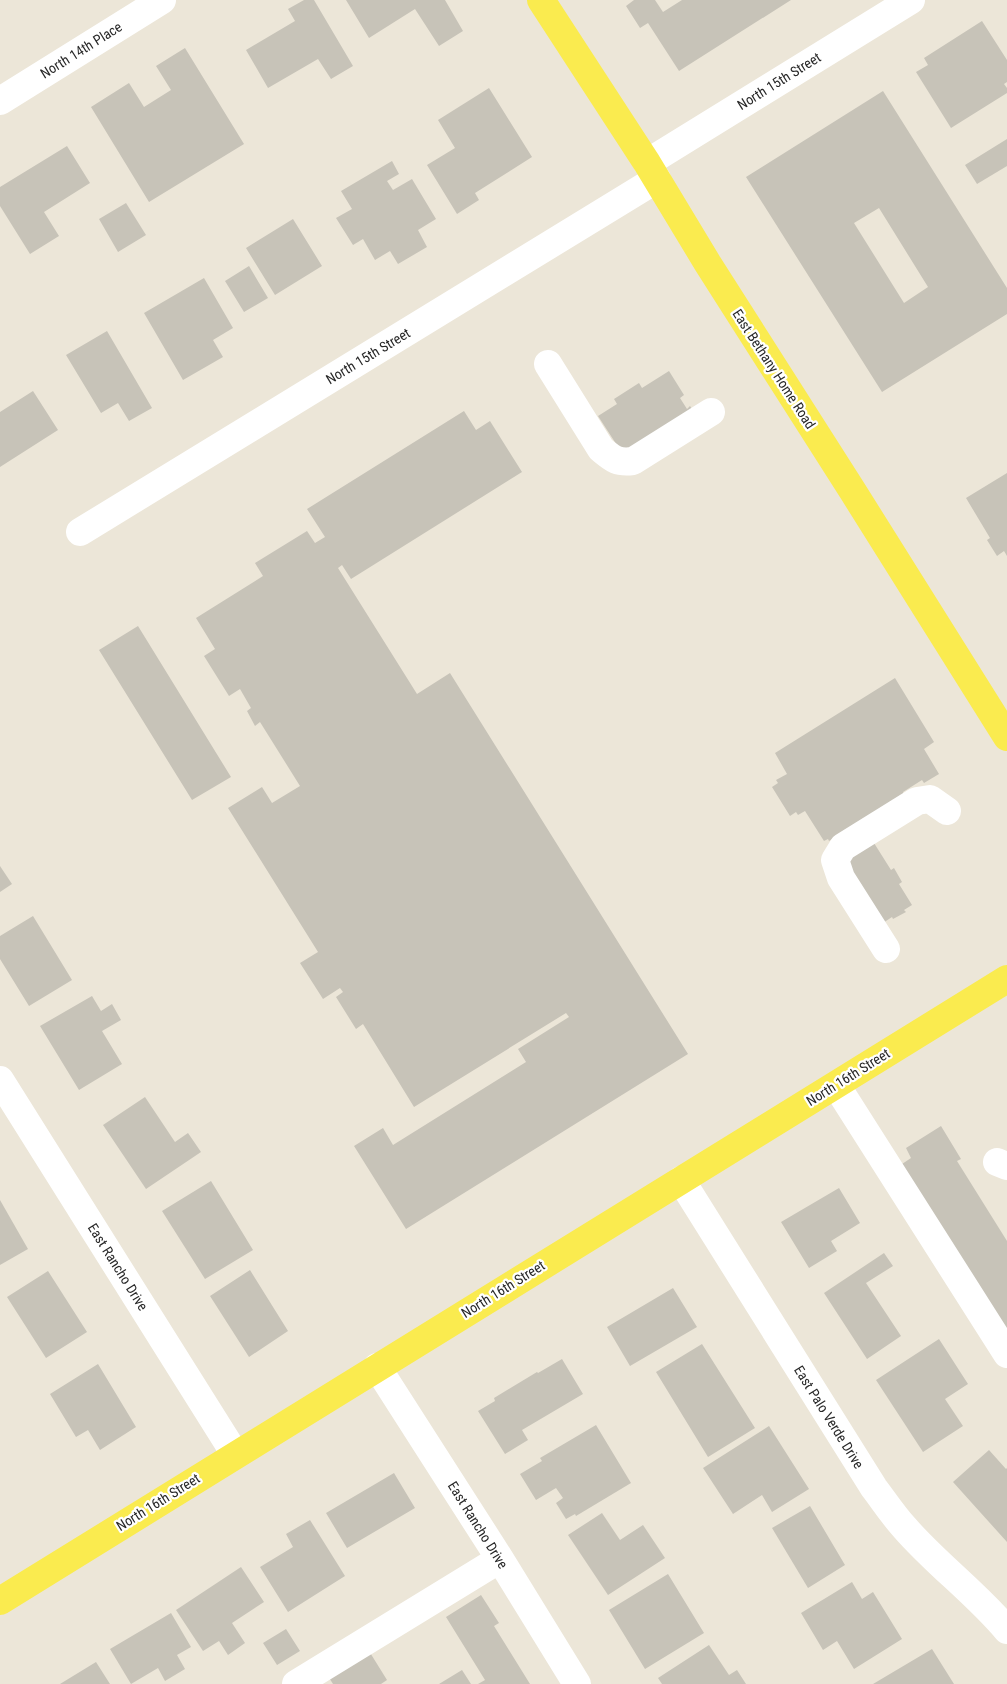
<svg xmlns="http://www.w3.org/2000/svg" width="1007" height="1684" font-family="'Roboto Condensed',sans-serif">
	<style>
		.building { fill: #c7c3b8; fill-rule: evenodd }
		.lines { fill: none; stroke-linecap: round; stroke-linejoin: round }
		.minor { stroke: #fff; stroke-width: 28 }
		.major { stroke: #faeb4f; stroke-width: 28 }
		.labels { text-anchor: middle; stroke-width: 4.5; stroke-linejoin: round; paint-order: stroke }
		.street-label { font-size: 14px; fill: #282828; stroke: #fff }
	</style>
	<rect width="100%" height="100%" fill="#ece6d8"/>
	<path class="building" d="M304 0H314L353 66 331 79 318 59 268 88 246 50 295 21 288 9Z
		M346 0H445L463 31 439 46 415 9 369 38Z
		M634 0H655L663 12 682 0H791L679 71 648 23 640 28 626 6Z
		M982 21 1007 60V82L1004 84 1007 88V93L951 128 916 72 928 65 924 58Z
		M185 48 244 144 149 202 91 107 129 83 144 107 171 90 156 66Z
		M489 88 532 157 475 193 479 200 457 214 427 165 455 148 438 120Z
		M883 91 1007 288V314L882 392 746 177ZM879 208 928 287 904 303 854 223Z
		M1007 139V166L977 184 965 165Z
		M67 146 90 183 44 212 59 236 30 254 0 206V187Z
		M392 161 399 174 387 181 393 190 412 179 436 219 418 230 427 247 398 264 390 251 375 260 363 239 353 245 336 218 352 209 341 191Z
		M126 203 146 235 118 252 99 219Z
		M293 219 322 266 275 295 246 248Z
		M249 266 268 298 244 312 225 281Z
		M204 278 233 328 213 340 223 357 183 380 144 313Z
		M107 331 152 408 129 421 118 403 101 413 66 355Z
		M669 371 684 395 680 398 687 409 690 406 695 414 622 453 598 416 617 404 614 399 639 383 642 388Z
		M33 391 58 430 0 467V412Z
		M464 411 476 430 490 421 522 472 351 579 342 565 338 568 417 694 450 673 688 1054 406 1229 354 1146 383 1128 393 1145 526 1062 518 1049 569 1017 566 1013 414 1107 363 1024 356 1029 336 997 343 992 340 988 323 999 300 963 318 952 228 808 262 787 272 803 300 786 260 722 255 726 247 711 251 708 240 689 229 696 204 656 215 649 196 618 263 576 255 563 307 531 315 543 325 537 307 509Z
		M1007 473V556L1004 551 997 556 987 540 990 538 966 498Z
		M138 626 231 777 192 800 99 650Z
		M895 678 934 742 924 749 939 774 924 783 922 780 903 792 904 795 829 841 828 839 824 841 805 811 798 815 796 812 790 816 772 787 778 783 776 780 787 774 775 753Z
		M874 843 891 870 894 868 902 882 899 884 912 905 904 910 906 912 893 919 892 917 880 925 846 860Z
		M0 866 12 884 0 892Z
		M33 916 72 980 29 1006 0 959V936Z
		M92 996 101 1011 112 1004 121 1020 102 1031 122 1064 79 1090 40 1026Z
		M145 1097 175 1142 188 1133 201 1152 146 1189 103 1125Z
		M941 1126 961 1159 957 1161 1007 1241V1331L902 1164 911 1158 906 1148Z
		M211 1181 253 1250 205 1279 162 1211Z
		M839 1188 860 1223 831 1241 837 1251 809 1268 781 1222Z
		M0 1200 28 1249 0 1265Z
		M884 1253 893 1266 866 1283 901 1336 867 1359 824 1293Z
		M250 1270 288 1331 249 1357 210 1296Z
		M48 1271 87 1332 46 1358 7 1297Z
		M673 1288 697 1327 630 1366 607 1327Z
		M939 1339 968 1384 945 1399 963 1426 923 1452 876 1380Z
		M702 1344 755 1428 708 1457 656 1372Z
		M562 1359 583 1394 522 1430 528 1440 505 1454 478 1411 495 1401 494 1398 537 1372 538 1373Z
		M98 1364 136 1427 100 1450 88 1430 76 1437 50 1394Z
		M596 1425 631 1483 576 1516 575 1514 566 1519 556 1503 563 1498 556 1488 536 1500 520 1474 542 1461 540 1458Z
		M769 1426 809 1489 772 1512 762 1495 733 1514 703 1468Z
		M989 1450 1006 1469 1007 1468V1542L953 1482Z
		M394 1473 415 1508 347 1548 326 1513Z
		M810 1506 845 1565 808 1588 772 1528Z
		M602 1513 620 1540 643 1525 665 1558 608 1595 568 1535Z
		M310 1520 345 1576 288 1612 260 1567 293 1547 286 1534Z
		M241 1567 264 1602 232 1623 245 1643 228 1655 219 1641 203 1651 176 1610Z
		M668 1574 704 1633 645 1669 609 1610Z
		M852 1582 862 1599 873 1592 902 1639 854 1669 837 1641 823 1650 801 1613Z
		M481 1595 499 1623 494 1626 530 1684H478L485 1680 446 1617Z
		M171 1613 191 1647 177 1655 185 1669 165 1681 158 1668 131 1684 110 1649Z
		M286 1629 300 1651 277 1665 263 1643Z
		M709 1645 729 1675 737 1670 746 1684H662L658 1678Z
		M932 1649 954 1684H873Z
		M369 1651 387 1680 381 1684H333L328 1676Z
		M96 1662 110 1684H60Z
		M462 1670 471 1684H439Z"/>
	<g class="lines">
		<path class="minor" d="M0 101 162 0
			M647 163 911 0
			M548 364 601 449C613 459 617 463 633 461L711 412
			M80 532 657 179
			M886 949 841 878 835 860 843 847 917 801 930 799 947 811
			M0 1080 235 1454
			M836 1085 1007 1354
			M997 1162 1007 1166
			M681 1180 874 1488C884 1501 893 1515 904 1527 936 1564 976 1593 1007 1630
			M377 1367 500 1559 577 1684
			M296 1684 500 1559"/>
		<path class="major" d="M541 0 647 163 708 264 852 490 1007 737
			M0 1601 1007 979"/>
	</g>
	<g class="labels">
		<g class="street-label">
			<text transform="translate(81 50) rotate(-32)" y="5">North 14th Place</text>
			<text transform="translate(779 81) rotate(-32)" y="5">North 15th Street</text>
			<text transform="translate(368 356) rotate(-31)" y="5">North 15th Street</text>
			<text transform="translate(774 369) rotate(57)" y="5">East Bethany Home Road</text>
			<text transform="translate(848 1077) rotate(-32)" y="5">North 16th Street</text>
			<text transform="translate(118 1267) rotate(58)" y="5">East Rancho Drive</text>
			<text transform="translate(503 1289) rotate(-32)" y="5">North 16th Street</text>
			<text transform="translate(829 1417) rotate(58)" y="5">East Palo Verde Drive</text>
			<text transform="translate(158 1502) rotate(-32)" y="5">North 16th Street</text>
			<text transform="translate(478 1525) rotate(58)" y="5">East Rancho Drive</text>
		</g>
	</g>
</svg>
